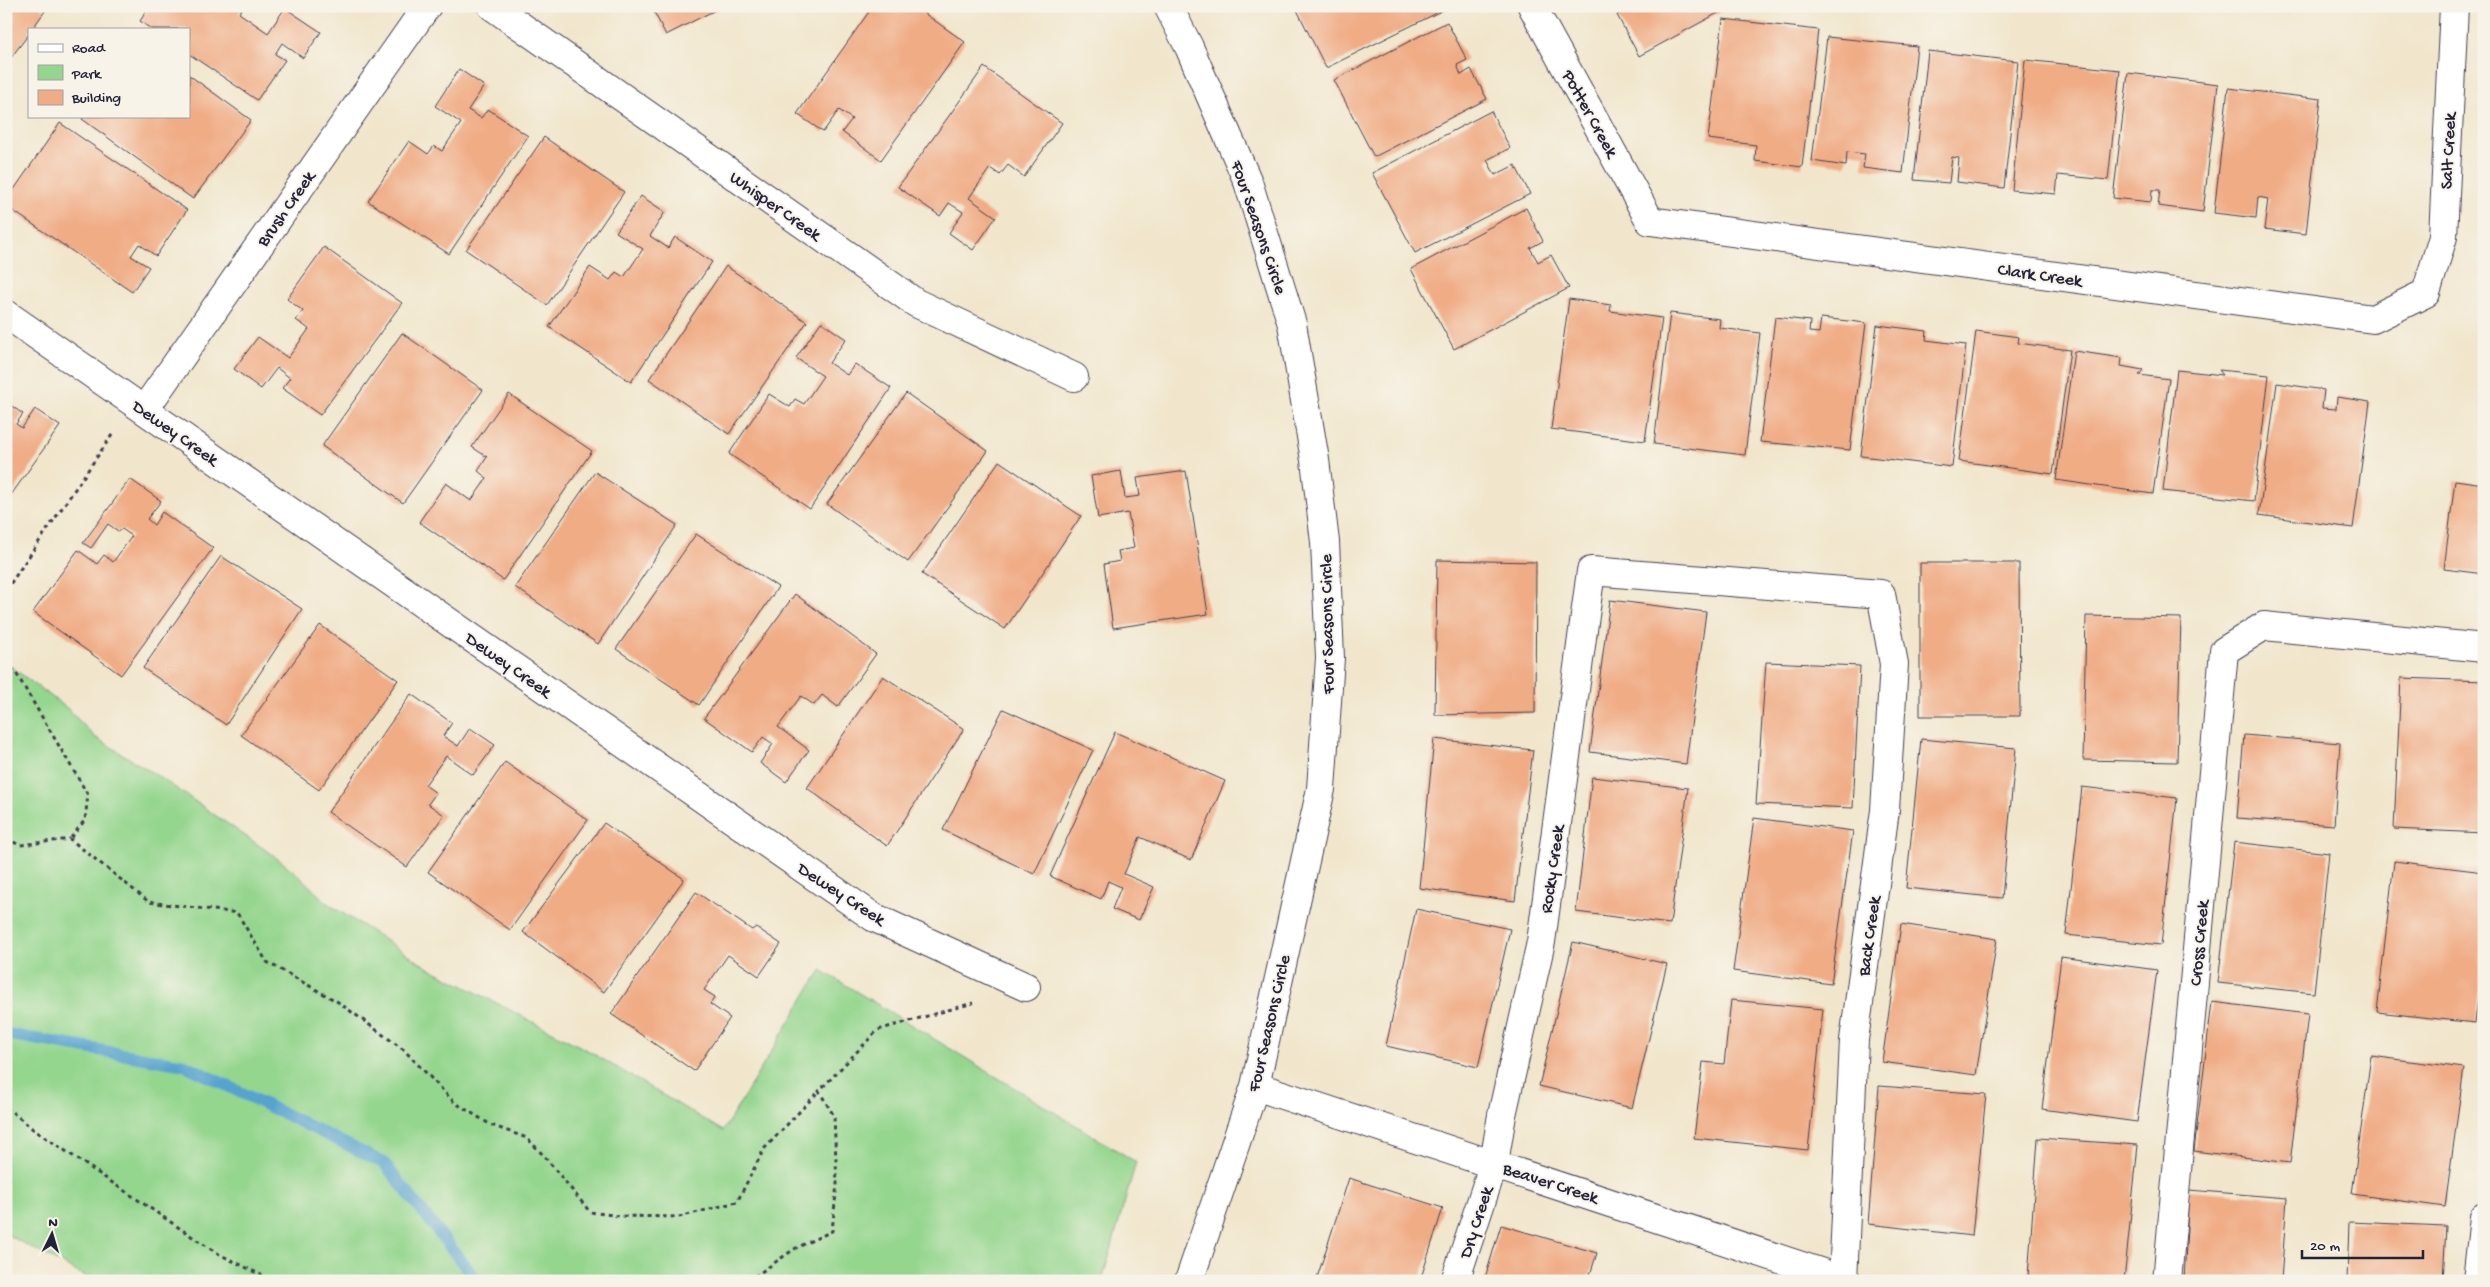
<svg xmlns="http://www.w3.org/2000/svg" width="2490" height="1287" font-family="'Gochi Hand',sans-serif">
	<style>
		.green { fill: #94d68e; stroke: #5b7c64 }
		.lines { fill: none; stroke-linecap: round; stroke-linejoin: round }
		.stream { stroke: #56a3cf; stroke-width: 12 }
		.building { fill: #f0ac85 }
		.minor-casing { stroke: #413f51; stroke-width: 30 }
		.path { stroke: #413f51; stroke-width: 3; stroke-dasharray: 4 4; stroke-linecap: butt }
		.minor { stroke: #fff; stroke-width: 28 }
		.labels { text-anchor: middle; stroke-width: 4; stroke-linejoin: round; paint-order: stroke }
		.street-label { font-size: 18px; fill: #22223b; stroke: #f7f3e8 }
	</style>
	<rect width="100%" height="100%" fill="#f7f3e8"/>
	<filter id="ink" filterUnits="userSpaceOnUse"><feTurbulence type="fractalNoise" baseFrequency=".02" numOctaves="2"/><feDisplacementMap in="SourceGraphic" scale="10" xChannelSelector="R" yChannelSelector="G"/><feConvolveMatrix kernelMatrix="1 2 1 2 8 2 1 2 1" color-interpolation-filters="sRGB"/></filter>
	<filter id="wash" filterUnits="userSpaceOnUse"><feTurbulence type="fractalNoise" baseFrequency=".0096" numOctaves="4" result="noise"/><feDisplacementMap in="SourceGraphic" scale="20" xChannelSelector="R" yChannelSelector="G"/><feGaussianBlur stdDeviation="1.12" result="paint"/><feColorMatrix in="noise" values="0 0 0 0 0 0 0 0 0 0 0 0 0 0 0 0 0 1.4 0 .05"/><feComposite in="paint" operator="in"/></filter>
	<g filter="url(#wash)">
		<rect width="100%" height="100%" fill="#f1e6cc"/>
		<path class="green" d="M6 663 68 709 95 737 161 778 270 853 295 872 327 903 427 967 589 1051 723 1131 821 970 1136 1162 1102 1281H94L6 1234Z"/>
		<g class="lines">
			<path class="stream" d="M6 1034 185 1065 384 1163 477 1281"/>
		</g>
		<g id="blocks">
			<path class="building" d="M6 6H39L45 11 32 29H29V34L6 64Z
				M150 6H244L239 13 268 33 285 8 321 32 303 58 282 43 275 54 285 60 257 100 189 54V29H151L140 21Z
				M651 6H723L666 35Z
				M873 6H914L965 42 881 160 842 132 852 119 839 110 823 132 797 114Z
				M1295 6H1441L1443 10 1326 68Z
				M1632 6H1731L1639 56 1617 15Z
				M1723 19 1818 30 1802 167 1755 161 1756 145 1708 139Z
				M1447 22 1467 60 1457 65 1461 75 1471 69 1487 99 1374 157 1334 80Z
				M1827 37 1917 46 1903 173 1863 168 1865 154 1847 152 1846 166 1812 161Z
				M1928 51 2018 61 2004 188 1957 182 1959 158 1952 157 1949 183 1914 180Z
				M2025 60 2120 70 2108 180 2058 175 2056 194 2012 190Z
				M984 67 1062 123 1024 177 1008 165 1000 175 990 168 969 198 996 217 973 250 949 233 963 212 949 203 940 216 898 187Z
				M459 69 484 86 468 110 481 118 488 109 528 136 449 254 368 201 409 141 428 154 434 146 442 151 461 123 435 106Z
				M2128 73 2218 84 2203 212 2158 206 2160 190H2152L2151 202 2113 198Z
				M189 75 251 120 193 199 82 119 84 116H189Z
				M2228 88 2321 99 2306 234 2264 229 2268 199 2258 197 2256 218 2214 213Z
				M1491 111 1510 148 1487 160 1495 175 1515 165 1530 194 1415 253 1372 173Z
				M60 123 187 210 156 256 139 244 131 256 149 267 132 292 6 206V201Z
				M544 137 624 192 547 305 466 250Z
				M641 196 665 212 650 236 668 248 675 237 712 262 631 382 549 327 590 267 610 280 616 272 624 277 643 249 616 232Z
				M1526 208 1543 241 1530 248 1538 262 1551 255 1569 288 1454 349 1411 269Z
				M324 247 402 303 320 415 282 388 290 378 277 368 261 389 234 369 258 337 288 358 309 329 296 320 303 311 287 299Z
				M726 266 807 322 729 434 649 379Z
				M1569 299 1611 305 1610 311 1662 318 1645 441 1551 429Z
				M1670 313 1720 319 1719 328 1760 333 1745 455 1654 444Z
				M1775 317 1810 321 1809 332 1819 333 1821 318 1866 323 1850 450 1760 442Z
				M821 322 846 339 829 363 847 375 855 364 891 388 810 509 729 454 769 394 790 407 795 399 804 404 823 376 796 358Z
				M1877 325 1927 331 1926 340 1966 345 1952 467 1861 456Z
				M1976 331 2019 337 2018 343 2070 350 2053 474 1959 461Z
				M402 333 483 390 403 503 322 446Z
				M2074 351 2122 358 2121 366 2143 370 2139 375 2169 379 2153 494 2056 480Z
				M2177 370 2223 375 2219 370 2269 375 2254 501 2163 491Z
				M2277 383 2324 390 2322 408 2336 409 2337 397 2370 402 2353 528 2259 515Z
				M906 393 988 451 908 562 827 504Z
				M509 394 592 451 503 580 419 522 446 483 471 501 487 478 478 471 487 457 472 447Z
				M6 402 23 414 16 424 22 428 35 409 60 426 6 502Z
				M999 461 1081 516 1005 629 922 574Z
				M1121 471 1125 498 1140 496 1137 478 1186 471 1208 614 1113 628 1104 564 1120 561 1118 551 1134 548 1128 513 1098 518 1091 476Z
				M595 472 677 525 598 644 515 587Z
				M130 479 161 501 147 519 154 525 162 512 213 548 121 675 33 612 78 550 97 564 104 555 113 562 132 536 122 529 118 531 108 524 91 548 83 543Z
				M2455 480 2484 484V574L2444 569Z
				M696 534 778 587 699 705 616 649Z
				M221 556 302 609 226 725 143 668Z
				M1437 560 1536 562 1535 713 1435 715Z
				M1920 563H2019L2020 716H1920Z
				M795 594 876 654 838 707 822 695 814 705 801 696 778 727 809 750 786 782 760 763 773 744 763 737 752 752 704 718Z
				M1610 600 1706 612 1686 764 1590 752Z
				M2086 616 2181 618 2177 762 2083 760Z
				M320 625 398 680 319 790 241 735Z
				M1766 662 1860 666 1853 808 1756 804Z
				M883 676 964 729 887 846 807 788Z
				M2401 678 2484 681V833L2394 829Z
				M411 694 452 723 443 736 458 746 470 728 495 745 473 775 446 756 425 785 436 793 428 804 444 815 407 867 328 812Z
				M1003 709 1093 750 1034 874 943 830Z
				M1115 732 1225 781 1191 860 1140 837 1124 874 1154 887 1139 920 1112 909 1121 887 1108 881 1101 899 1050 876Z
				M2244 735 2340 743 2334 825 2237 818Z
				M1434 739 1533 750 1515 901 1419 888Z
				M1921 739 2016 748 2002 898 1906 888Z
				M505 762 588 820 510 930 428 872Z
				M1592 777 1688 788 1670 924 1576 912Z
				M2082 787 2177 798 2161 945 2066 935Z
				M1754 818 1853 831 1831 984 1733 971Z
				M604 823 684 879 604 992 523 932Z
				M2234 842 2329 853 2314 993 2218 983Z
				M2394 861 2484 872V951L2475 1023 2377 1012Z
				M696 892 752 930 756 927 781 944 759 976 728 955 704 990 715 997 710 1004 730 1018 694 1071 611 1014Z
				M1416 909 1510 929 1478 1067 1386 1046Z
				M1901 924 1997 939 1976 1075 1882 1062Z
				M1573 942 1667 964 1632 1108 1539 1086Z
				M2061 957 2157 970 2137 1122 2042 1109Z
				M1731 1000 1823 1009 1808 1150 1694 1138 1703 1062 1724 1064Z
				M2212 1002 2308 1014 2290 1163 2194 1151Z
				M2371 1056 2464 1068 2445 1207 2352 1194Z
				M1879 1086 1986 1094 1972 1236 1868 1224Z
				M2038 1138 2138 1145 2124 1281H2064L2028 1277Z
				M1349 1178 1443 1208 1420 1281H1316Z
				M2189 1190 2287 1198 2281 1281H2184Z
				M2349 1222 2446 1226 2443 1281H2347Z
				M1501 1225 1597 1253 1588 1281H1484Z"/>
		</g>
	</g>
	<g filter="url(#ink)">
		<use href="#blocks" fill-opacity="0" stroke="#413f51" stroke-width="1"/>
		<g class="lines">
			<g class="minor-casing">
				<path id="minor" d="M492 6 916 303 1074 377
					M1168 6 1189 47 1248 182 1292 324 1315 460 1325 542 1330 658 1321 789 1255 1086 1189 1281
					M1532 6 1650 221 2373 319 2426 293 2443 237 2454 6
					M6 314 873 917 1026 987
					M144 410 427 6
					M1255 1086 1847 1281
					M1455 1281 1494 1163 1502 1115 1541 942 1591 571 1881 594 1894 664 1885 810 1854 1040 1843 1281
					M2167 1281 2224 651 2264 626 2484 648
					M2477 1281 2484 1217"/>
			</g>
			<path class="path" d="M6 590 114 432
				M6 662 16 673 88 795 85 820 70 839
				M6 839 20 845 70 839 149 902 237 913 267 962 338 1002 404 1050 454 1102 491 1125 527 1138 545 1157 590 1212 619 1216 679 1217 737 1202 764 1149 819 1091
				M6 1107 33 1129 215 1252 273 1281
				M748 1281 796 1248 832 1231 837 1184 834 1116 819 1091 878 1030 973 1003"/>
			<use href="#minor" class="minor"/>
		</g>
	</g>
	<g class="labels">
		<g class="street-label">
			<text transform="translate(1591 113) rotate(61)" y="6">Potter Creek</text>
			<text transform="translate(2447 151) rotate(-87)" y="6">Salt Creek</text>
			<text transform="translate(776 205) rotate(35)" y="6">Whisper Creek</text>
			<text transform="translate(285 208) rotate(-55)" y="6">Brush Creek</text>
			<text transform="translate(1260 227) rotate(71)" y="6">Four Seasons Circle</text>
			<text transform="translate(2040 274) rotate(8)" y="6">Clark Creek</text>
			<text transform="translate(176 432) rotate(35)" y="6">Dewey Creek</text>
			<text transform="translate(1326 624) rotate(-91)" y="6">Four Seasons Circle</text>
			<text transform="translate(509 664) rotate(35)" y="6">Dewey Creek</text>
			<text transform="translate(1551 869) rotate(-82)" y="6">Rocky Creek</text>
			<text transform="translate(842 893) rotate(33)" y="6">Dewey Creek</text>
			<text transform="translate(1868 936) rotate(-82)" y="6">Back Creek</text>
			<text transform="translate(2198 943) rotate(-85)" y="6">Cross Creek</text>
			<text transform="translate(1268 1023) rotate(-77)" y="6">Four Seasons Circle</text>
			<text transform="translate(1551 1182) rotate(18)" y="6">Beaver Creek</text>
			<text transform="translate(1475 1222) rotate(-72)" y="6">Dry Creek</text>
		</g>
	</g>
	<rect width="2490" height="1287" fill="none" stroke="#f7f3e8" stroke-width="25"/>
	<rect x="28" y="28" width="162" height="90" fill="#f7f3e8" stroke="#a29fa3"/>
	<rect x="38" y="44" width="25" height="8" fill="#ffffff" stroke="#a29fa3"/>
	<text x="72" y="52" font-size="15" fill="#22223b">Road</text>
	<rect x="38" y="65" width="25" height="15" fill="#94d68e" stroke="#a29fa3"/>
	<text x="72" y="78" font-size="15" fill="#22223b">Park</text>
	<rect x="38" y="90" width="25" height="15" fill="#f0ac85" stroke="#a29fa3"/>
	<text x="72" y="102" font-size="15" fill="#22223b">Building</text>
	<g transform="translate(52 1234) rotate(5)" stroke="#f7f3e8" stroke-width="4" paint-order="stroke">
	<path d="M0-4L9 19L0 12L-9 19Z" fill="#22223b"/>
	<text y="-8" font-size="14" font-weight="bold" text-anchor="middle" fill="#22223b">N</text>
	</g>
	<path d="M2302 1250v8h121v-8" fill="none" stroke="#22223b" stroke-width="2.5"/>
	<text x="2310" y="1250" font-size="15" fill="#22223b" stroke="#f7f3e8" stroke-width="4" paint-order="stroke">20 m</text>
</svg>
